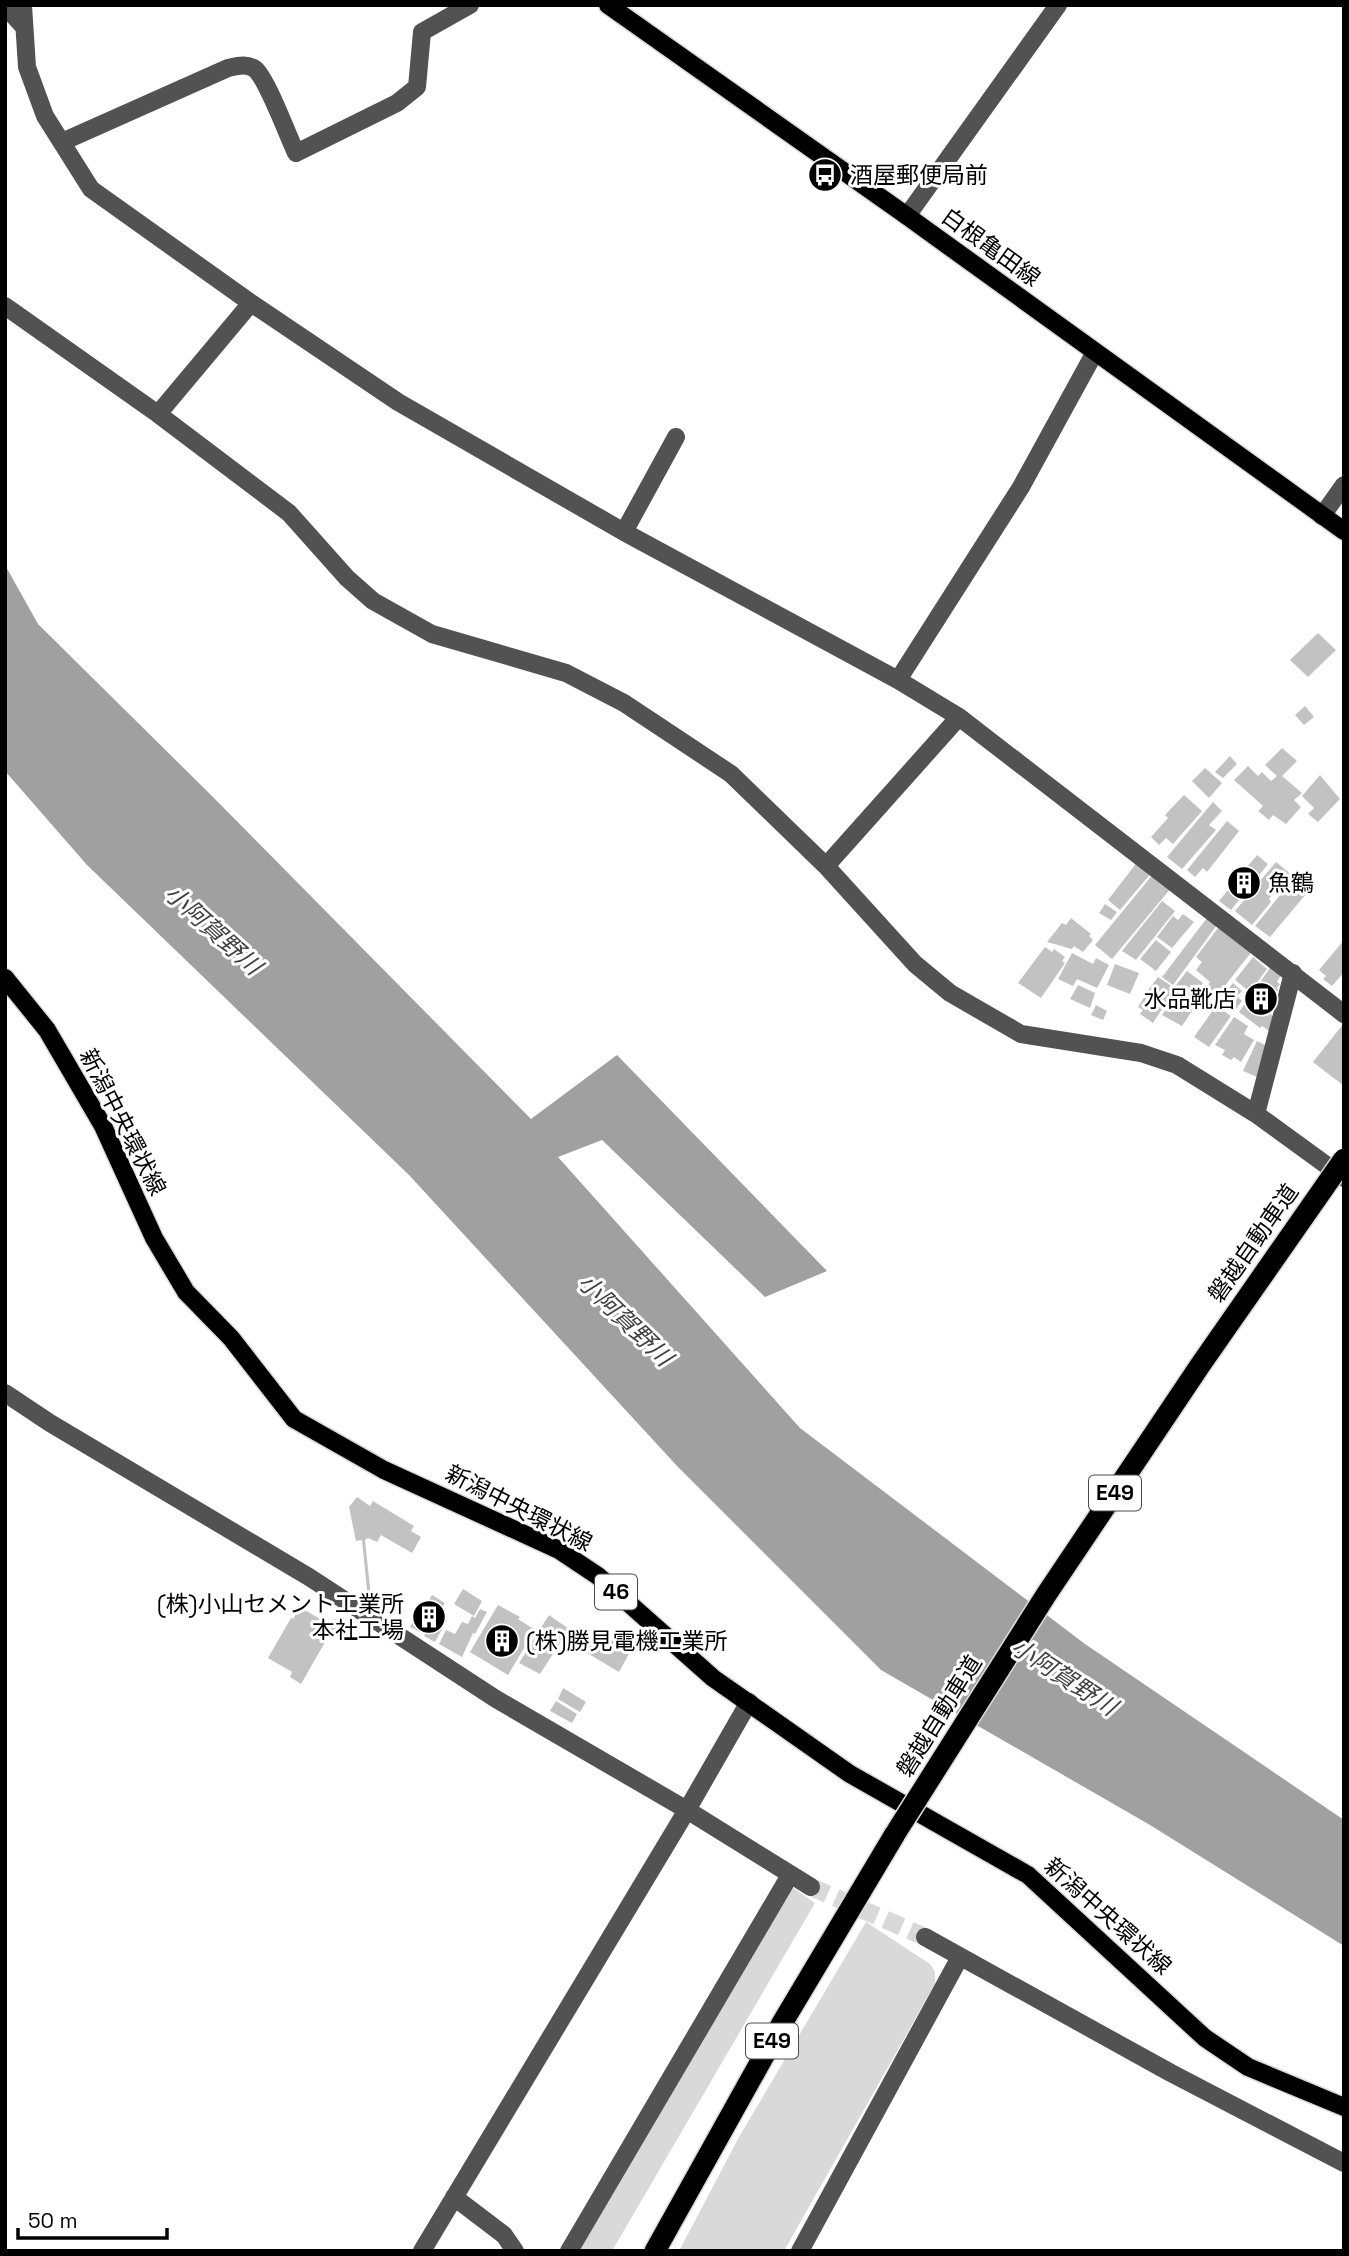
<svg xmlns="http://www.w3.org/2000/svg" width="1349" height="2256" font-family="'Space Grotesk','Noto Sans JP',sans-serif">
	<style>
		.green { fill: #d9d9d9 }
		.water { fill: #a0a0a0 }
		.building { fill: #c2c2c2 }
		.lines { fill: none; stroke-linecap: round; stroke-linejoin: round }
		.minor-tunnel { stroke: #d9d9d9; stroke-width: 18; stroke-dasharray: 18 9; stroke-linecap: butt }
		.major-casing { stroke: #dbdbdb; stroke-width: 21 }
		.highway-casing { stroke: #dbdbdb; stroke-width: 24 }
		.minor { stroke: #525252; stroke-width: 18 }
		.major { stroke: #000; stroke-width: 18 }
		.highway { stroke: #000; stroke-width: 21 }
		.highway-bridge-casing { stroke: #dbdbdb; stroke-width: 24; stroke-linecap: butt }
		.highway-bridge { stroke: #000; stroke-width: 21 }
		.labels { text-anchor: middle; stroke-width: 6; stroke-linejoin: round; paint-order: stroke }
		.shield { fill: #fff; stroke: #4c4c4c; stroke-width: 2 }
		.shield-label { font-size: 21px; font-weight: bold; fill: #000 }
		.poi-label { font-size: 23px; fill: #000; stroke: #fff; text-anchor: start }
		.street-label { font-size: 23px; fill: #000; stroke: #fff }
		.water-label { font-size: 24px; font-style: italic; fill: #414141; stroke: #fff }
	</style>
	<rect width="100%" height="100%" fill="#fff"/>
	<path class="green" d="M792 1887 815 1903 612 2251H574Z
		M866 1922 930 1964 935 1972V1984L784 2251H679L739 2137Z"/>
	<path class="water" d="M5 565 38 624 211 795 531 1119 617 1055 827 1271 765 1297 602 1140 558 1157 800 1428 1085 1644 1344 1820V1946L1150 1825 881 1670 678 1467 409 1175 87 865 5 771Z"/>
	<path class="building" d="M1318 633 1336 650 1308 677 1290 660Z
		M1305 706 1314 717 1304 725 1295 715Z
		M1282 748 1297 761 1282 776 1302 793 1294 800 1301 807 1286 824 1273 815 1269 820 1258 811 1263 806 1234 780 1248 766 1258 776 1262 772 1271 781 1277 776 1265 765Z
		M1230 756 1237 764 1223 778 1215 772Z
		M1205 768 1222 783 1209 798 1192 781Z
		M1320 775 1340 799 1318 822 1308 814 1314 808 1302 796Z
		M1184 795 1202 811 1173 844 1166 838 1159 845 1151 837 1168 818 1165 815Z
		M1213 802 1222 811 1209 825 1216 830 1182 869 1167 857Z
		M1227 821 1239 831 1207 872 1203 868 1195 877 1187 870Z
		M1257 855 1268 864 1231 910 1219 901Z
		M1138 861 1152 872 1120 910 1108 900Z
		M1276 862 1293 876 1283 886 1281 884 1269 899 1271 902 1252 925 1235 911Z
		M1154 873 1172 887 1112 959 1095 945Z
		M1298 873 1307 881 1305 883 1311 888 1270 937 1255 926Z
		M1162 901 1175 911 1136 960 1122 951Z
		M1105 904 1117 912 1111 920 1099 913Z
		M1183 914 1194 922 1172 948 1157 937 1173 916 1178 920Z
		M1071 918 1091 934 1089 936 1093 940 1083 952 1074 946 1072 949 1047 942 1062 923 1066 925Z
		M1207 918 1217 925 1173 985 1162 977Z
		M1221 924 1253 950 1216 997 1206 989 1210 982 1196 970 1202 962 1196 957Z
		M1156 940 1171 952 1156 971 1140 959Z
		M1344 940V972L1332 986 1323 979 1326 976 1319 970Z
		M1045 947 1052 952 1054 949 1065 957 1062 961 1065 963 1041 998 1018 983Z
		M1072 953 1093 964 1096 958 1109 965 1097 988 1077 979 1073 986 1058 979Z
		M1253 957 1267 969 1250 992 1235 980Z
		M1115 964 1139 973 1130 994 1107 985Z
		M1272 965 1282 973 1277 982 1280 984 1277 988 1278 990 1273 998 1276 1000 1268 1012 1275 1018 1272 1033 1262 1026 1260 1028 1239 1012Z
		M1187 971 1203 983 1192 997 1176 985Z
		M1158 977 1176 989 1165 1005 1146 993Z
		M1233 983 1242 991 1237 996 1242 1001 1235 1010 1220 999Z
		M1078 985 1095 993 1090 1008 1070 999Z
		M1179 991 1196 1005 1182 1026 1162 1015Z
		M1145 996 1162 1009 1153 1023 1140 1014 1143 1010 1138 1007Z
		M1096 1005 1107 1011 1103 1020 1091 1015Z
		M1216 1006 1231 1016 1209 1047 1194 1037Z
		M1234 1017 1248 1026 1244 1034 1254 1040 1241 1062 1234 1057 1231 1060 1222 1055 1225 1050 1215 1045Z
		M1344 1023V1086L1313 1062Z
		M1257 1041 1271 1048 1262 1079 1243 1071Z
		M357 1497 370 1506 373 1501 414 1526 411 1531 421 1537 412 1553 381 1535 377 1542 368 1538 365 1540 371 1597H398V1600L368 1599 362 1540 356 1541 349 1507Z
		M463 1589 482 1601 474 1616 454 1604Z
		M432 1595 445 1603 438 1614 447 1620 435 1642 424 1636 426 1633 422 1630 420 1632 410 1627 424 1602 427 1603Z
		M498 1605 520 1617 518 1619 535 1630 508 1675 470 1652Z
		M300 1607 320 1619 315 1629 328 1637 301 1684 290 1677 292 1672 268 1658 291 1618 293 1619Z
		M480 1609 487 1612 475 1634 473 1633 462 1657 439 1644 446 1630 455 1634 462 1622 468 1624 472 1616 475 1618Z
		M549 1615 569 1629 540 1674 519 1663Z
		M335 1619 347 1626 341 1636 329 1629Z
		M594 1629 630 1652 619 1672 582 1650Z
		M563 1688 586 1702 580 1712 558 1699Z
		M556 1701 577 1714 572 1723 550 1711Z"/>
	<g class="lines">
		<path class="minor-tunnel" d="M811 1887 925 1937"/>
		<g class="major-casing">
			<path id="major" d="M608 5 907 216 1344 531
				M5 978 47 1030 103 1126 154 1238 186 1292 231 1338 294 1419 384 1470 559 1550 598 1576 713 1678 850 1774 1028 1875 1205 2038 1248 2067 1344 2107"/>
		</g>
		<g class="highway-casing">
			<path id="highway" d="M655 2251 781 2025 895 1834"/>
		</g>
		<path class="minor" d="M23 5 27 67 45 116 91 189 251 303 398 402 624 532 898 680 959 717 1344 1014
			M5 6 24 27
			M62 142 228 68C237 66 247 63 255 69 267 79 288 136 296 153L397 103 417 87 422 32 470 5
			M907 216 1058 5
			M5 306 158 414 289 513 347 578 373 601 432 634 566 673 624 703 731 774 826 866 915 964 950 993 1021 1034 1141 1053 1177 1065 1256 1114 1344 1178
			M158 414 251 303
			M1322 516 1344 485
			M624 532 676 437
			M898 680 1021 487 1095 352
			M826 866 959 717
			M1256 1114 1293 973
			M5 1393 50 1423 309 1577 496 1699 687 1810 811 1887
			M925 1937 1171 2073 1344 2163
			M454 2197 504 2235 515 2251
			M422 2251 687 1810 749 1702
			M569 2251 790 1875
			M800 2251 960 1957"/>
		<use href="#major" class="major"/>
		<use href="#highway" class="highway"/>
		<g class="highway-bridge-casing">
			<path id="highway-bridge" d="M895 1834 1046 1595 1201 1364 1344 1159"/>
		</g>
		<use href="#highway-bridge" class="highway-bridge"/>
	</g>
	<defs>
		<g id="bus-disc" transform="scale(1.75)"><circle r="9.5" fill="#000" stroke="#fff"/><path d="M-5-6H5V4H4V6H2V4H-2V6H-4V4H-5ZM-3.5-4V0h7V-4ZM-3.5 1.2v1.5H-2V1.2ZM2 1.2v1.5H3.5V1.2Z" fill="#fff"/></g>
		<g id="building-disc" transform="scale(1.75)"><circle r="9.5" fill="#000" stroke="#fff"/><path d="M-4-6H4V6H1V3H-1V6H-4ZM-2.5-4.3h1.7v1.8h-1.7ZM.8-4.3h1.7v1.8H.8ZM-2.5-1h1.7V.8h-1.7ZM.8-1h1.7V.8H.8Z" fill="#fff"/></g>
	</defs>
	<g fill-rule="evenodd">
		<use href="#bus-disc" x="825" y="175"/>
		<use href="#building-disc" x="1244" y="883"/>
		<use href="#building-disc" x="1261" y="999"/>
		<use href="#building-disc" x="429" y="1617"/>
		<use href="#building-disc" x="502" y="1641"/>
	</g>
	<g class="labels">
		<g class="shield">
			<rect x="1089" y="1475.5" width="52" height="35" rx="5"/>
			<rect x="595" y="1574.5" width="42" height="35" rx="5"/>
			<rect x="746" y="2023.5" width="52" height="35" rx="5"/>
		</g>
		<g class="shield-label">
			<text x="1115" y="1500">E49</text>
			<text x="616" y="1599">46</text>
			<text x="772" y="2048">E49</text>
		</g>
		<g class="poi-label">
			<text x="850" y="183">酒屋郵便局前</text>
			<text x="1268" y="891">魚鶴</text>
			<text x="1236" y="1007" text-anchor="end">水品靴店</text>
			<text x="404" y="1612" text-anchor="end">(株)小山セメント工業所<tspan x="404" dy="26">本社工場</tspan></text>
			<text x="526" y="1649">(株)勝見電機工業所</text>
		</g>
		<g class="street-label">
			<text transform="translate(991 247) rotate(36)" y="8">白根亀田線</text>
			<text transform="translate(123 1122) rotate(63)" y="8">新潟中央環状線</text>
			<text transform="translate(1253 1243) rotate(-55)" y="8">磐越自動車道</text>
			<text transform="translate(519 1508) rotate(27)" y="8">新潟中央環状線</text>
			<text transform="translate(939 1716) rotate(-58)" y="8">磐越自動車道</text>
			<text transform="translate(1108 1916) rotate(42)" y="8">新潟中央環状線</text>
		</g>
		<g class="water-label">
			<text transform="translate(213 930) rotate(42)" y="8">小阿賀野川</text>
			<text transform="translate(625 1320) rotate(44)" y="8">小阿賀野川</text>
			<text transform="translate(1064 1677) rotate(33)" y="8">小阿賀野川</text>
		</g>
	</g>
	<rect width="1349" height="2256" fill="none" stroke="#000000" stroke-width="14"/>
	<path d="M18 2228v10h149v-10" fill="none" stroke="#000000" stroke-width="3.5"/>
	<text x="28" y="2228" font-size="21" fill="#000000" stroke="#ffffff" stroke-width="5" paint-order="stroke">50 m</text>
</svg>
